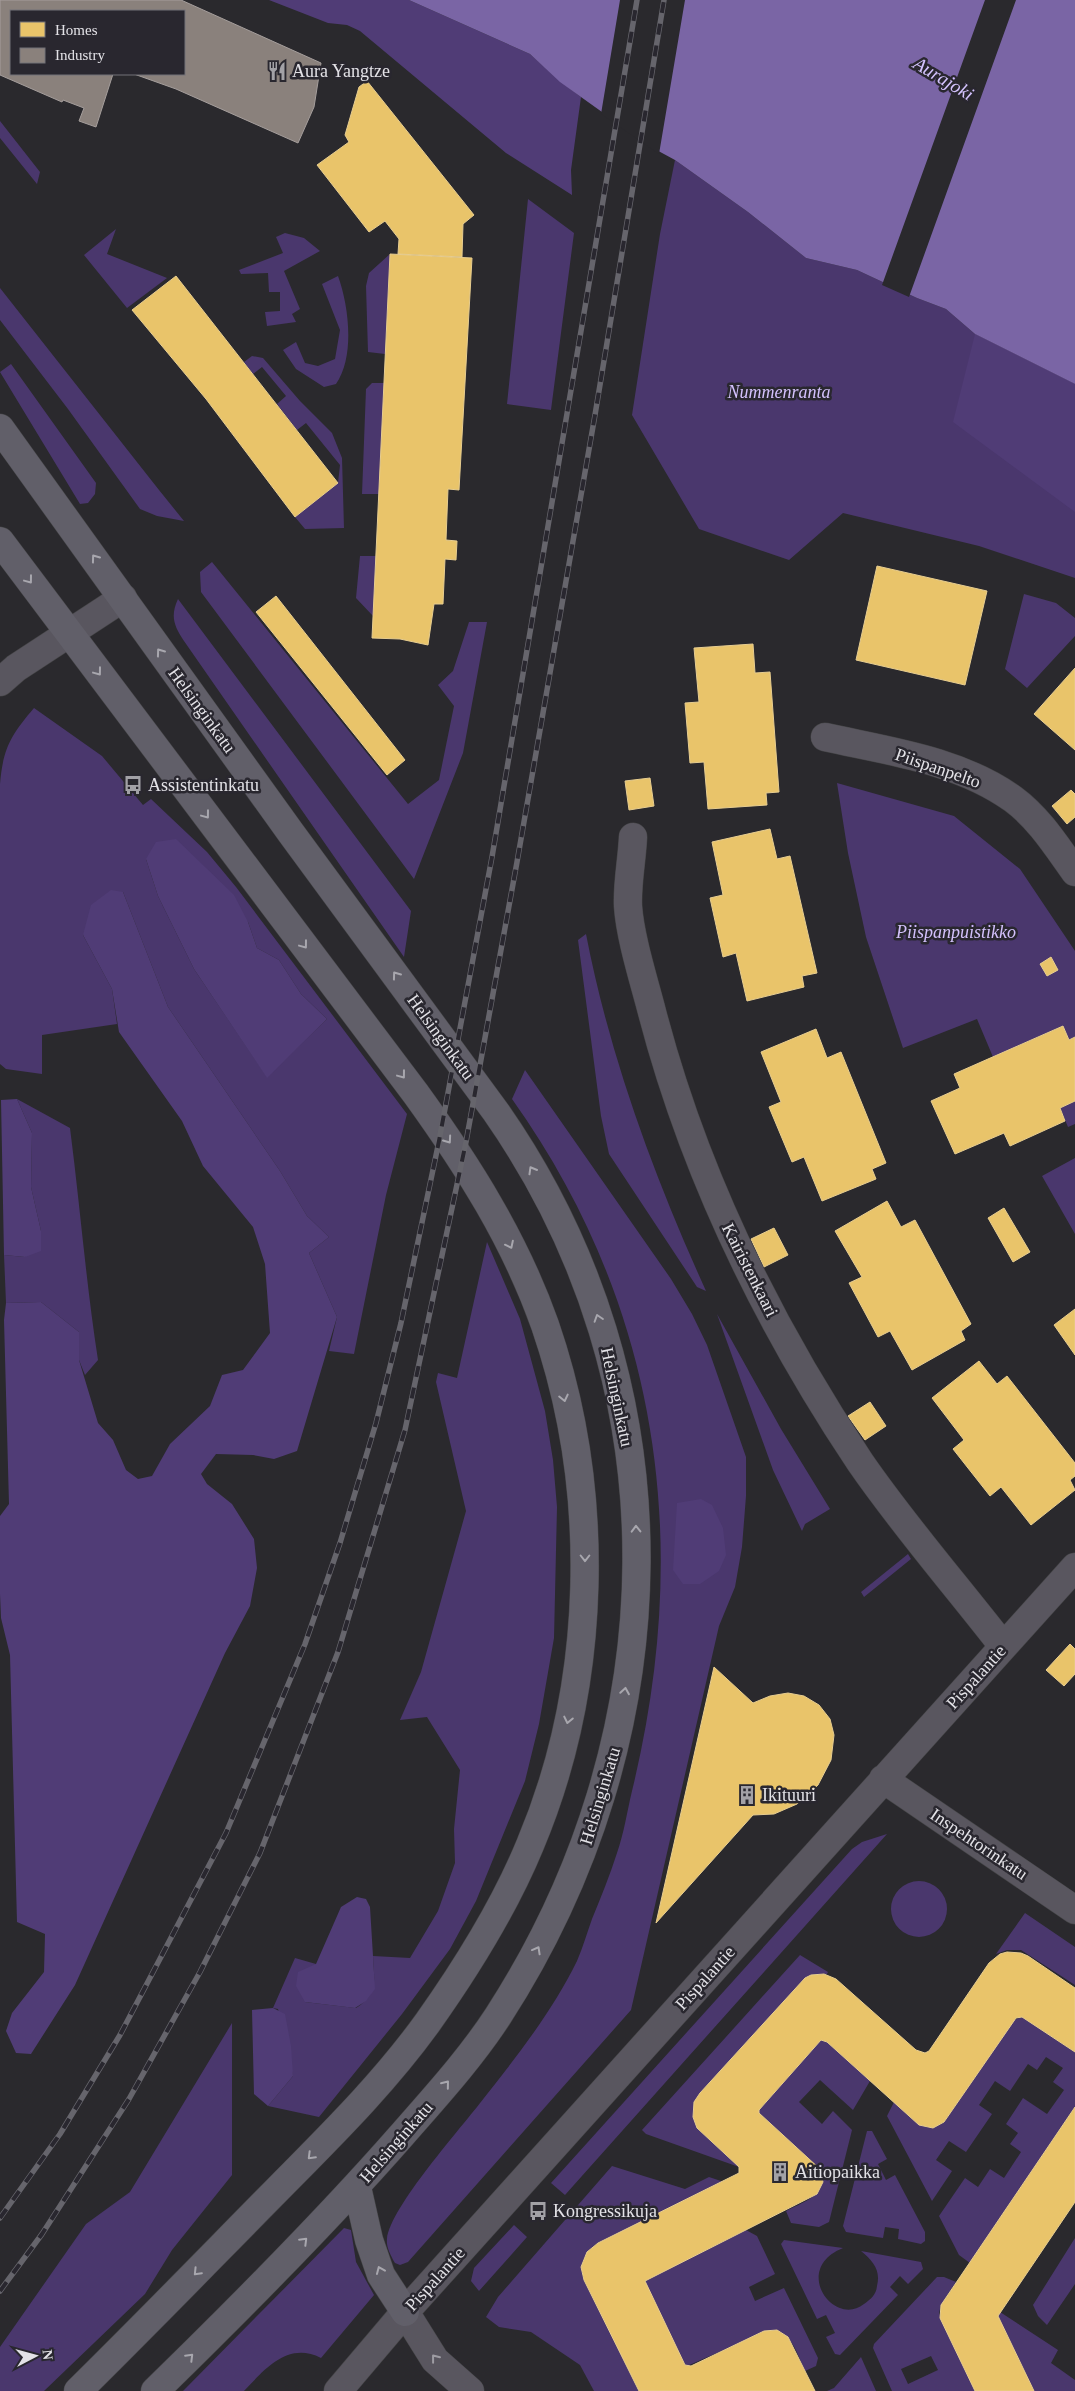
<svg xmlns="http://www.w3.org/2000/svg" width="1075" height="2391" font-family="'Times New Roman',serif">
	<style>
		.green { fill: #4a376d; fill-rule: evenodd }
		.forest { fill: #503c76 }
		.water { fill: #7a65a5 }
		.pier { fill: #2a292d }
		.homes { fill: #e9c46a; stroke: #e7cd90 }
		.industry { fill: #8a817c; stroke: #a59e9c }
		.lines { fill: none; stroke-linecap: round; stroke-linejoin: round }
		.minor-casing { stroke: #444446; stroke-width: 29 }
		.major-casing { stroke: #444446; stroke-width: 29 }
		.minor { stroke: #59565f; stroke-width: 28 }
		.major { stroke: #615f69; stroke-width: 28 }
		.rail-casing { stroke: #66656c; stroke-width: 5.5 }
		.rail { stroke: #29272f; stroke-width: 4; stroke-dasharray: 11; stroke-linecap: butt }
		.oneway { stroke: #a8a7ae }
		.oneway2 { stroke: #9e9ca3 }
		.labels { text-anchor: middle; stroke-width: 5; stroke-linejoin: round; paint-order: stroke }
		.poi-label { font-size: 18px; fill: #e3e2e7; stroke: #29272f; text-anchor: start }
		.park-label { font-size: 18px; font-style: italic; fill: #d3c1fc; stroke: #29272f }
		.street-label { font-size: 18px; fill: #e3e2e7; stroke: #29272f }
		.water-label { font-size: 19px; font-style: italic; fill: #d4c3fe; stroke: #29272f }
	</style>
	<rect width="100%" height="100%" fill="#2a292d"/>
	<path class="green" d="M0 121 40 172 37 184 0 138Z
		M675 160 748 212 806 258 857 270 917 298 946 309 975 334 1075 384V578L979 546 843 513 789 560 699 529 632 415 660 234Z
		M528 199 574 233 551 410 507 404Z
		M116 229 107 254 167 278 127 308 84 255Z
		M285 233 304 238 320 251 284 271 300 309 292 314 296 322 267 326 265 312 280 311V292H269L268 273 241 274 239 270 283 253 276 237Z
		M390 254 385 354 368 352 366 286 369 273Z
		M338 276C349 306 355 357 336 384L324 387 296 369 283 350 296 342 305 363 318 366 335 359 340 330 322 284Z
		M0 288 159 490 184 521 157 516 140 509 68 409 0 320Z
		M252 356 263 358 300 401 332 433 342 458 344 528 305 529 295 517 338 483 340 465 306 423 297 430 277 404 286 396 262 367 253 374 244 362Z
		M11 364 96 483 95 494 88 503 80 504 0 372Z
		M372 383H384L379 494H362L366 389Z
		M360 556H376L373 616 356 598Z
		M212 562 408 804 439 780 454 706 438 685 453 671 469 622H487L463 753 414 879 201 592 200 572Z
		M1024 594 1056 603 1075 618V636L1027 688 1005 669Z
		M178 599 411 911 404 957 184 641C174 626 170 616 178 599Z
		M34 708 102 756 143 805 151 799 207 852 236 887 407 1114 386 1195 354 1354 329 1351 337 1317 309 1253 329 1237 307 1216 280 1171 168 1007 123 892 83 935 112 989 117 1024 42 1035V1074L6 1069 0 1064V784C3 748 11 735 34 708ZM146 859 248 922 257 948 279 960 301 994 327 1019 267 1077 194 969 158 896Z
		M837 783 954 816 1020 869 1075 951V1037L1069 1040 1063 1026 993 1057 977 1019 903 1048 866 937 848 853Z
		M586 934C610 1058 654 1176 706 1291L697 1287 609 1154 601 1116 578 940Z
		M525 1070 671 1279 692 1314 707 1345 746 1457V1496L742 1547 735 1587 719 1626 631 2010 408 2262 400 2265 395 2263C391 2256 386 2247 387 2239 390 2207 463 2126 484 2098 518 2055 553 2010 577 1961 583 1947 587 1933 592 1919 601 1897 610 1875 617 1853 624 1833 627 1812 632 1791 692 1545 661 1308 512 1099Z
		M17 1099 70 1128C80 1205 86 1283 98 1360L85 1375 79 1360V1332L41 1302 6 1303 4 1255 25 1257 41 1231 31 1187 32 1133Z
		M1075 1101V1124L1068 1127 1060 1108Z
		M1075 1158V1234L1042 1176Z
		M487 1242 520 1319 545 1411 553 1460 557 1507 554 1638 539 1724 525 1781 476 1901 450 1949 402 2014 319 2117 268 2106 293 2076 278 2009 273 2008 295 1958 316 1964 305 2002 356 2008C379 1993 374 1981 373 1956L410 1958 438 1911 455 1863 454 1829 460 1770 427 1717 400 1720 421 1672 466 1511 436 1382 438 1373 457 1378Z
		M717 1314 781 1429 830 1509 805 1524 802 1531 773 1470Z
		M908 1554 911 1559 864 1597 861 1592Z
		M887 1834 565 2195 551 2183 852 1849 862 1842Z
		M891 1909a28 28 0 1 1 56 0a28 28 0 1 1-56 0Z
		M1025 1913 1075 1947V1985L1021 1950H1007L996 1954Z
		M800 1955 828 1972 827 1974H816L805 1978 700 2093 694 2102 697 2128 739 2167 646 2134 642 2130Z
		M1022 2017 1075 2052V2107L970 2263 959 2255 939 2216 965 2178 978 2187 990 2169 1004 2178 1021 2152 1010 2144 1018 2133 1006 2124 1023 2098 1047 2114 1064 2090 1053 2082 1063 2068 1046 2057 1037 2070 1028 2064 1010 2091 995 2081 979 2105 992 2114 966 2152 949 2141 936 2160 952 2171 932 2201 887 2116 894 2102C909 2115 924 2137 944 2122L1014 2020Z
		M232 2023V2175L172 2250 145 2294 44 2391H0V2347L86 2224 130 2192Z
		M821 2040H825L870 2081 853 2110 820 2080 799 2102 822 2124 833 2111 852 2130 829 2222 819 2227 791 2223 786 2211C804 2202 830 2194 820 2169L759 2113V2110Z
		M867 2131H872L887 2159 878 2164 886 2180 895 2175 925 2232V2241L921 2244 898 2239 899 2229 885 2227 883 2238 846 2232 843 2226Z
		M612 2166 685 2189 709 2177 724 2182 598 2243C585 2252 578 2264 584 2280L639 2391H594L580 2365 531 2332 499 2327 486 2317 498 2297Z
		M514 2225 527 2237 479 2291 471 2281 474 2268Z
		M344 2228 351 2230 356 2262 374 2295 321 2358C288 2341 265 2369 244 2391H183Z
		M746 2230 757 2236 775 2274 749 2287 755 2301 784 2288 818 2358 816 2366 805 2371C797 2354 792 2331 770 2330L687 2366 683 2364 645 2282 647 2278Z
		M1075 2238V2284L1047 2325 1038 2316 1033 2305Z
		M784 2240 843 2248C791 2269 834 2328 864 2304 871 2299 876 2295 877 2286 881 2270 873 2261 861 2251L921 2262 923 2269 908 2284 900 2276 890 2287 898 2295 840 2355 835 2354 826 2337 835 2333 826 2315 817 2319 781 2244Z
		M937 2277H944L956 2282 941 2305 939 2313 975 2391H892L873 2348 874 2344ZM931 2356 938 2370 908 2384 901 2369Z
		M1000 2312 1058 2350 1051 2363 1075 2380V2391H1034L998 2316Z
		M861 2357 876 2391H827L834 2388Z"/>
	<path class="forest" d="M269 0H409L530 54 560 81 581 97 571 170 572 195 506 153 360 31 347 25 328 23Z
		M975 334 1075 384V512L953 422Z
		M176 839 234 895 248 922 257 948 279 960 301 994 327 1019 267 1078 194 969 158 896 146 859 156 842Z
		M111 890 123 892 168 1007 280 1171 307 1216 329 1237 309 1253 337 1317 297 1451 274 1459 253 1455 216 1454 201 1474 207 1484 232 1504 254 1539 257 1568 250 1606 225 1653 75 1985 31 2054 16 2053 6 2031 12 2013 44 1972 45 1934 17 1922 10 1655 1 1618 0 1594V1516L9 1504 4 1320 6 1303 41 1302 79 1332V1360L98 1423 113 1440 126 1470 138 1479 152 1476 170 1444 210 1406 222 1375 243 1370 270 1333 265 1264 253 1227 203 1166 182 1121 119 1032 112 989 83 935 91 905Z
		M17 1099 32 1133 31 1187 41 1231V1251L25 1257 4 1255 1 1100Z
		M701 1499 712 1505 723 1528 726 1555 719 1571 700 1584H683L673 1570 677 1503Z
		M357 1897 366 1899 370 1907 375 1989 366 2001 355 2008 305 2002 296 1986 298 1972 316 1964 341 1907Z
		M273 2008 285 2014 291 2046 293 2076 268 2106 254 2094 252 2010Z"/>
	<path class="water" d="M409 0H1075V384L975 334 946 309 917 298 857 270 806 258 748 212 675 160 651 147 560 82 530 54Z"/>
	<path class="pier" d="M620 0H685L659 154 601 114Z
		M985 0H1016L909 297 882 285Z"/>
	<path class="homes" d="M367 81 474 215 463 224 462 257 398 254 399 239 385 221 369 232 317 165 349 142 345 135 359 87Z
		M390 254 472 258 459 490 448 489 446 540 457 541 456 560 445 559 443 604H434L428 645 400 639 372 638Z
		M176 276 338 483 295 517 206 399 132 310Z
		M877 566 987 591 965 685 856 660Z
		M276 596 405 760 387 775 256 612Z
		M753 644 755 673 770 672 779 792 766 793 767 805 708 809 704 762 690 763 685 703 699 702 694 648Z
		M1075 668V750L1034 714Z
		M650 778 654 806 629 810 625 781Z
		M1071 790 1075 794V817L1067 824 1052 806Z
		M770 829 777 859 790 856 817 973 802 976 804 987 747 1001 736 953 723 957 710 898 723 895 712 842Z
		M1051 957 1058 970 1047 976 1040 964Z
		M1063 1026 1069 1040 1075 1037V1101L1060 1108 1065 1121 1010 1146 1004 1133 955 1154 931 1101 960 1088 954 1074Z
		M816 1029 827 1058 841 1052 886 1163 872 1169 876 1179 822 1201 804 1157 792 1162 769 1107 781 1102 761 1052Z
		M887 1201 901 1227 915 1220 971 1324 961 1331 965 1340 912 1370 890 1331 878 1337 849 1283 862 1277 835 1231Z
		M1004 1208 1030 1252 1013 1262 988 1218Z
		M774 1228 788 1255 764 1267 751 1239Z
		M1075 1309V1355L1054 1325Z
		M979 1361 997 1384 1007 1376 1075 1463V1476L1070 1480 1075 1490 1031 1525 1001 1487 990 1496 953 1449 964 1440 932 1398Z
		M870 1402 886 1426 865 1440 848 1416Z
		M1070 1644 1075 1649V1674L1064 1686 1046 1670Z
		M714 1667 753 1703 770 1696 788 1693 804 1696 819 1705 830 1719 834 1735 831 1760 818 1785 797 1804 774 1814 753 1815 656 1923Z
		M1007 1952 1021 1953 1028 1956 1075 1988V2052L1022 2017 1016 2018 944 2122 933 2128 919 2125 827 2042 821 2040 759 2110V2113L820 2169 823 2182 817 2194 645 2281 685 2365 691 2366 764 2331 777 2330 788 2337 815 2391H639L584 2280 581 2267 587 2252 598 2243 739 2173V2167L697 2128 693 2117 694 2102 700 2093 805 1978 811 1975 824 1974 836 1979 916 2050 925 2053 929 2051 989 1963 1000 1954Z
		M1075 2107V2202L998 2316 1034 2391H975L940 2318 941 2305Z"/>
	<path class="industry" d="M0 0H181L321 63 314 107 298 143 176 89 134 74H184V11H11V74H113L96 127 79 121 84 108 63 100 62 102 0 75Z"/>
	<g class="lines">
		<g class="minor-casing">
			<path id="minor" d="M0 682 16 668 123 598
				M825 737C888 751 959 760 1013 799 1039 818 1057 847 1075 872
				M633 837C632 860 627 883 628 906 630 937 644 981 652 1012 694 1173 768 1324 860 1462 904 1526 955 1584 1003 1646
				M883 1779 1075 1910
				M405 2312 435 2360 470 2391
				M338 2391 405 2312 1075 1567"/>
		</g>
		<g class="major-casing">
			<path id="major" d="M0 428 291 833 496 1112C688 1387 678 1738 498 2016 470 2059 435 2097 401 2136 323 2225 239 2309 155 2391
				M0 541 416 1094C468 1166 515 1240 545 1325 602 1490 598 1684 530 1845 504 1908 467 1967 428 2022 382 2086 325 2141 270 2197 206 2262 143 2327 78 2391
				M357 2187 369 2240 381 2275 405 2312"/>
		</g>
		<use href="#minor" class="minor"/>
		<use href="#major" class="major"/>
		<g class="rail-casing">
			<path id="rail" d="M0 2218 60 2134 120 2035 226 1833 305 1644 340 1543 376 1423 401 1323 439 1141 492 857 637 0
				M0 2291 42 2234 129 2099 200 1972 260 1853 338 1652 405 1430 466 1142 517 862 595 415 664 0"/>
		</g>
		<use href="#rail" class="rail"/>
	</g>
	<defs><path id="oneway-chevron" d="M-2-3.5L2.5 0L-2 3.5" fill="none" stroke-width="1.6" stroke-linecap="round" stroke-linejoin="round" transform="scale(1.25)"/></defs>
	<g class="oneway">
		<use href="#oneway-chevron" transform="translate(95 558) rotate(-126)"/>
		<use href="#oneway-chevron" transform="translate(29 580) rotate(53)"/>
		<use href="#oneway-chevron" transform="translate(160 652) rotate(-126)"/>
		<use href="#oneway-chevron" transform="translate(98 672) rotate(53)"/>
		<use href="#oneway-chevron" transform="translate(206 815) rotate(53)"/>
		<use href="#oneway-chevron" transform="translate(304 945) rotate(53)"/>
		<use href="#oneway-chevron" transform="translate(396 975) rotate(-126)"/>
		<use href="#oneway-chevron" transform="translate(402 1075) rotate(53)"/>
		<use href="#oneway-chevron" transform="translate(448 1140) rotate(55)"/>
		<use href="#oneway-chevron" transform="translate(532 1170) rotate(-120)"/>
		<use href="#oneway-chevron" transform="translate(510 1245) rotate(64)"/>
		<use href="#oneway-chevron" transform="translate(598 1318) rotate(-108)"/>
		<use href="#oneway-chevron" transform="translate(564 1398) rotate(77)"/>
		<use href="#oneway-chevron" transform="translate(636 1529) rotate(-91)"/>
		<use href="#oneway-chevron" transform="translate(585 1558) rotate(90)"/>
		<use href="#oneway-chevron" transform="translate(625 1691) rotate(-81)"/>
		<use href="#oneway-chevron" transform="translate(568 1720) rotate(102)"/>
		<use href="#oneway-chevron" transform="translate(537 1950) rotate(-61)"/>
		<use href="#oneway-chevron" transform="translate(446 2084) rotate(-51)"/>
		<use href="#oneway-chevron" transform="translate(311 2156) rotate(135)"/>
		<use href="#oneway-chevron" transform="translate(304 2241) rotate(-45)"/>
		<use href="#oneway-chevron" transform="translate(380 2270) rotate(-113)"/>
		<use href="#oneway-chevron" transform="translate(197 2272) rotate(134)"/>
		<use href="#oneway-chevron" transform="translate(190 2357) rotate(-45)"/>
	</g>
	<use class="oneway2" href="#oneway-chevron" transform="translate(435 2358) rotate(-128)"/>
	<defs>
		<g id="restaurant-bare" transform="scale(1.5)"><path d="M-5-6h1v4h1v-4h1v4h1v-4h1v5L-1.5 .5V6h-2V.5L-5-1ZM5-6V6H3V1.5H1.5Q1.5-4 5-6Z" fill="#a2a1a6" stroke="#29272f" stroke-width="2.5" paint-order="stroke"/></g>
		<g id="bus-bare" transform="scale(1.5)"><path d="M-5-6H5V4H4V6H2V4H-2V6H-4V4H-5ZM-3.5-4V0h7V-4ZM-3.5 1.2v1.5H-2V1.2ZM2 1.2v1.5H3.5V1.2Z" fill="#a2a1a6" stroke="#29272f" stroke-width="2.5" paint-order="stroke"/></g>
		<g id="building-bare" transform="scale(1.5)"><path d="M-4-6H4V6H1V3H-1V6H-4ZM-2.5-4.3h1.7v1.8h-1.7ZM.8-4.3h1.7v1.8H.8ZM-2.5-1h1.7V.8h-1.7ZM.8-1h1.7V.8H.8Z" fill="#a2a1a6" stroke="#29272f" stroke-width="2.5" paint-order="stroke"/></g>
	</defs>
	<g fill-rule="evenodd">
		<use href="#restaurant-bare" x="277" y="71"/>
		<use href="#bus-bare" x="133" y="785"/>
		<use href="#building-bare" x="747" y="1795"/>
		<use href="#building-bare" x="780" y="2172"/>
		<use href="#bus-bare" x="538" y="2211"/>
	</g>
	<g class="labels">
		<g class="poi-label">
			<text x="292" y="77">Aura Yangtze</text>
			<text x="148" y="791">Assistentinkatu</text>
			<text x="762" y="1801">Ikituuri</text>
			<text x="795" y="2178">Aitiopaikka</text>
			<text x="553" y="2217">Kongressikuja</text>
		</g>
		<g class="park-label">
			<text x="779" y="398">Nummenranta</text>
			<text x="956" y="938">Piispanpuistikko</text>
		</g>
		<g class="street-label">
			<text transform="translate(202 710) rotate(54)" y="6">Helsinginkatu</text>
			<text transform="translate(938 768) rotate(19)" y="6">Piispanpelto</text>
			<text transform="translate(441 1037) rotate(54)" y="6">Helsinginkatu</text>
			<text transform="translate(750 1270) rotate(63)" y="6">Kairistenkaari</text>
			<text transform="translate(617 1397) rotate(78)" y="6">Helsinginkatu</text>
			<text transform="translate(976 1677) rotate(-48)" y="6">Pispalantie</text>
			<text transform="translate(600 1796) rotate(-73)" y="6">Helsinginkatu</text>
			<text transform="translate(979 1844) rotate(34)" y="6">Inspehtorinkatu</text>
			<text transform="translate(705 1978) rotate(-48)" y="6">Pispalantie</text>
			<text transform="translate(396 2142) rotate(-49)" y="6">Helsinginkatu</text>
			<text transform="translate(435 2279) rotate(-48)" y="6">Pispalantie</text>
		</g>
		<g class="water-label">
			<text transform="translate(944 78) rotate(31)" y="7">Aurajoki</text>
		</g>
	</g>
	<rect x="10" y="10" width="175" height="65" fill="#29272f" stroke="#737279"/>
	<rect x="20" y="22" width="25" height="15" fill="#e9c46a" stroke="#737279"/>
	<text x="55" y="35" font-size="15" fill="#e3e2e7">Homes</text>
	<rect x="20" y="48" width="25" height="15" fill="#8a817c" stroke="#737279"/>
	<text x="55" y="60" font-size="15" fill="#e3e2e7">Industry</text>
	<g transform="translate(35 2356) rotate(84)" stroke="#29272f" stroke-width="4" paint-order="stroke">
	<path d="M0-4L9 19L0 12L-9 19Z" fill="#e3e2e7"/>
	<text y="-8" font-size="14" font-weight="bold" text-anchor="middle" fill="#e3e2e7">N</text>
	</g>
</svg>
